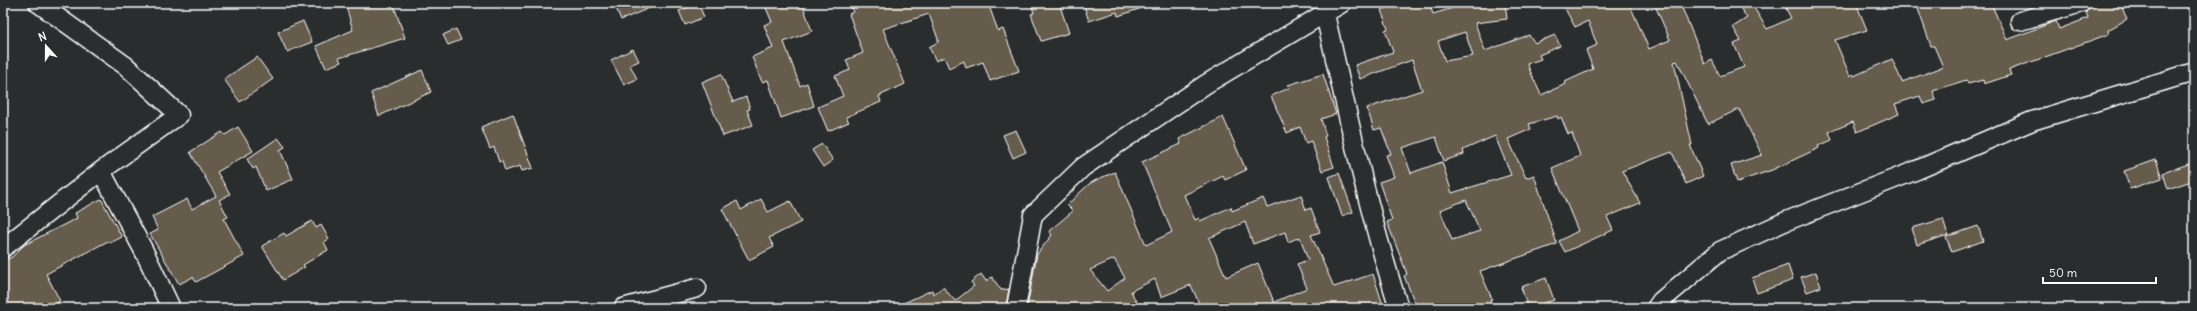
<svg xmlns="http://www.w3.org/2000/svg" width="2197" height="311" font-family="Delius,sans-serif">
	<style>
		.building { fill: #655b4c; stroke: #fff; fill-rule: evenodd }
		.lines { fill: none; stroke-linecap: round; stroke-linejoin: round }
		.minor-casing { stroke: #fff; stroke-width: 21 }
		.minor { stroke: #2a2d2e; stroke-width: 18 }
	</style>
	<rect width="100%" height="100%" fill="#2a2d2e"/>
	<filter id="ink" filterUnits="userSpaceOnUse"><feTurbulence type="fractalNoise" baseFrequency=".025" numOctaves="2"/><feDisplacementMap in="SourceGraphic" scale="8" xChannelSelector="R" yChannelSelector="G"/><feConvolveMatrix kernelMatrix="1 2 1 2 8 2 1 2 1" color-interpolation-filters="sRGB"/></filter>
	<g filter="url(#ink)">
		<path class="building" d="M345 3H393L405 38 339 58 341 62 326 68 316 46 353 30Z
			M614 3H661L621 20Z
			M698 3 704 17 685 25 679 11Z
			M764 3H802L812 31 784 42 800 86 807 83 814 106 781 118 768 80 762 82 752 57 773 48 764 25 772 22Z
			M850 3H988L998 31 1003 29 1019 71 990 81 983 62 966 68 964 61 949 68 944 57 936 61 929 47 938 42V39L929 14 883 29 905 84 879 96 881 102 846 117 849 122 828 131 818 107 843 96 835 76 850 70 846 60 863 53 849 14 853 12Z
			M1031 3H1059L1069 33 1041 41 1031 14 1034 13Z
			M1083 3H1150L1151 5 1118 16 1117 12 1089 21Z
			M1401 3H1429L1433 14 1456 7 1455 3H1505L1507 19 1475 23 1485 51 1529 35 1535 43 1555 35 1560 46 1539 55 1541 59 1527 64 1541 95 1566 84 1565 82 1593 69 1586 50 1597 45 1588 21 1575 27 1562 3H1629L1649 49 1670 40 1654 3H1680L1705 64 1712 60 1720 76 1744 67 1734 44 1741 41 1733 27 1747 18 1737 3H1751L1767 29 1791 18 1783 3H1856L1867 30 1835 40 1850 76 1853 74 1854 76 1892 59 1902 82 1943 67 1934 46H1931L1916 3H1991L2007 40 2056 21 2059 29 2088 18 2086 12 2090 7 2100 3H2120L2127 19 2108 30 2109 34 2009 70 2011 75 1984 84 1983 80 1968 84 1966 80 1933 91 1936 100 1923 104 1920 96 1895 104 1899 114 1857 132 1853 122 1829 132 1832 140 1818 146 1819 148 1772 170 1737 182 1731 165 1762 155 1739 109 1708 124 1677 61 1674 62 1692 145H1690L1703 176 1686 184 1672 152 1622 171 1640 203 1607 217 1613 230 1565 252 1559 241 1578 231 1552 168 1580 156 1572 133 1568 134 1561 117 1558 119 1557 116 1529 124 1531 129 1508 139 1526 178 1534 175 1557 244 1480 271 1492 299 1490 300 1493 308H1417L1404 276 1407 274 1387 222 1392 220 1379 182 1394 177 1386 155 1391 154 1381 128 1374 130 1367 108 1422 90 1412 60 1360 79 1355 65 1393 52 1385 30 1388 29 1381 10ZM1465 32 1473 56 1445 61 1438 41ZM1495 136 1511 175 1452 193 1442 162 1411 173 1402 148 1436 137 1444 161 1464 154 1463 150ZM1466 200 1480 231 1452 240 1440 210Z
			M303 21 312 42 287 52 278 32Z
			M456 29 461 40 448 45 443 35Z
			M633 49 639 61 630 65 637 79 624 85 611 60Z
			M257 57 273 79 240 102 224 79Z
			M422 70 431 92 379 116 371 93Z
			M721 74 733 102 746 97 750 109 747 110 753 125 723 136 702 82Z
			M1323 74 1336 114 1321 119 1326 136 1324 137 1334 167 1322 171 1311 141 1306 143 1300 127 1287 133 1271 96 1289 88 1288 85Z
			M513 114 533 168 522 171 520 166 505 171 502 161 499 162 494 147 490 149 481 127Z
			M1223 117 1246 170 1225 180 1223 176 1184 195 1195 220 1199 218 1200 221 1231 207 1232 211 1263 198 1267 207 1301 195 1306 210 1311 208 1320 232 1311 235 1334 287 1373 274 1384 308H1201L1191 285 1161 297 1155 279 1131 291 1139 308H1027L1037 254 1052 235 1049 231 1073 211 1067 205 1089 184 1098 179 1115 172 1146 245 1172 232 1142 162 1181 144 1179 139ZM1245 222 1253 244 1285 232 1288 242 1300 237 1308 260 1297 264 1307 288 1274 302 1258 263 1226 277 1209 238ZM1114 259 1125 278 1107 291 1090 270Z
			M238 127 253 151 217 172 230 194 219 200 228 217 224 219 244 256 196 282 193 277 179 284 150 234 158 230 152 217 187 199 192 209 216 196 190 152 222 132 225 135Z
			M1016 130 1026 152 1013 158 1003 135Z
			M278 138 285 147 280 150 293 179 266 191 256 167 253 169 247 159Z
			M822 144 833 160 823 167 812 150Z
			M2156 160 2162 178 2130 189 2124 171Z
			M2194 162V180L2168 189 2163 173Z
			M1339 173 1353 212 1342 216 1329 177Z
			M101 199 122 237 110 243 108 241 46 274 60 301 46 308H3V261L12 257 24 245 77 218 75 213Z
			M761 199 768 212 790 201 801 222 769 238 774 247 749 260 722 209 737 201 741 210Z
			M1943 219 1948 235 1917 245 1912 228Z
			M312 221 316 228 321 225 329 239 324 242 328 250 303 265 305 267 283 280 262 246 284 233 286 236Z
			M1978 226 1983 241 1952 252 1946 237Z
			M1788 265 1793 280 1757 293 1752 278Z
			M1816 272 1821 287 1807 292 1801 277Z
			M981 274 986 281 992 277 1001 290 1009 289 1006 305 987 308H893L932 290 934 294 943 287 955 301 974 286 971 282Z
			M1546 278 1554 300 1528 308 1521 287Z"/>
		<g class="lines">
			<g class="minor-casing">
				<path id="minor" d="M1325 14C1347 112 1368 212 1399 308
					M2020 21 2081 3
					M101 171 144 251 171 308
					M3 248 101 171 179 115 126 66 38 3
					M623 308 697 288
					M1016 308 1033 215 1083 167 1206 84 1342 3
					M1656 308 1661 301 1720 251 1784 222 1917 170 2032 121 2194 72"/>
			</g>
			<use href="#minor" class="minor"/>
		</g>
	</g>
	<rect width="2197" height="311" fill="none" stroke="#2a2d2e" stroke-width="16"/>
	<rect x="8" y="8" width="2181" height="295" fill="none" stroke="#fff" stroke-width="1.5" filter="url(#ink)"/>
	<g transform="translate(46 46) rotate(339)" stroke="#2a2d2e" stroke-width="3" paint-order="stroke">
	<path d="M0-3L7 15L0 10L-7 15Z" fill="#ffffff"/>
	<text y="-6" font-size="11" font-weight="bold" text-anchor="middle" fill="#ffffff">N</text>
	</g>
	<path d="M2043 277v6h113v-6" fill="none" stroke="#ffffff" stroke-width="2"/>
	<text x="2049" y="277" font-size="12" fill="#ffffff" stroke="#2a2d2e" stroke-width="3" paint-order="stroke">50 m</text>
</svg>
